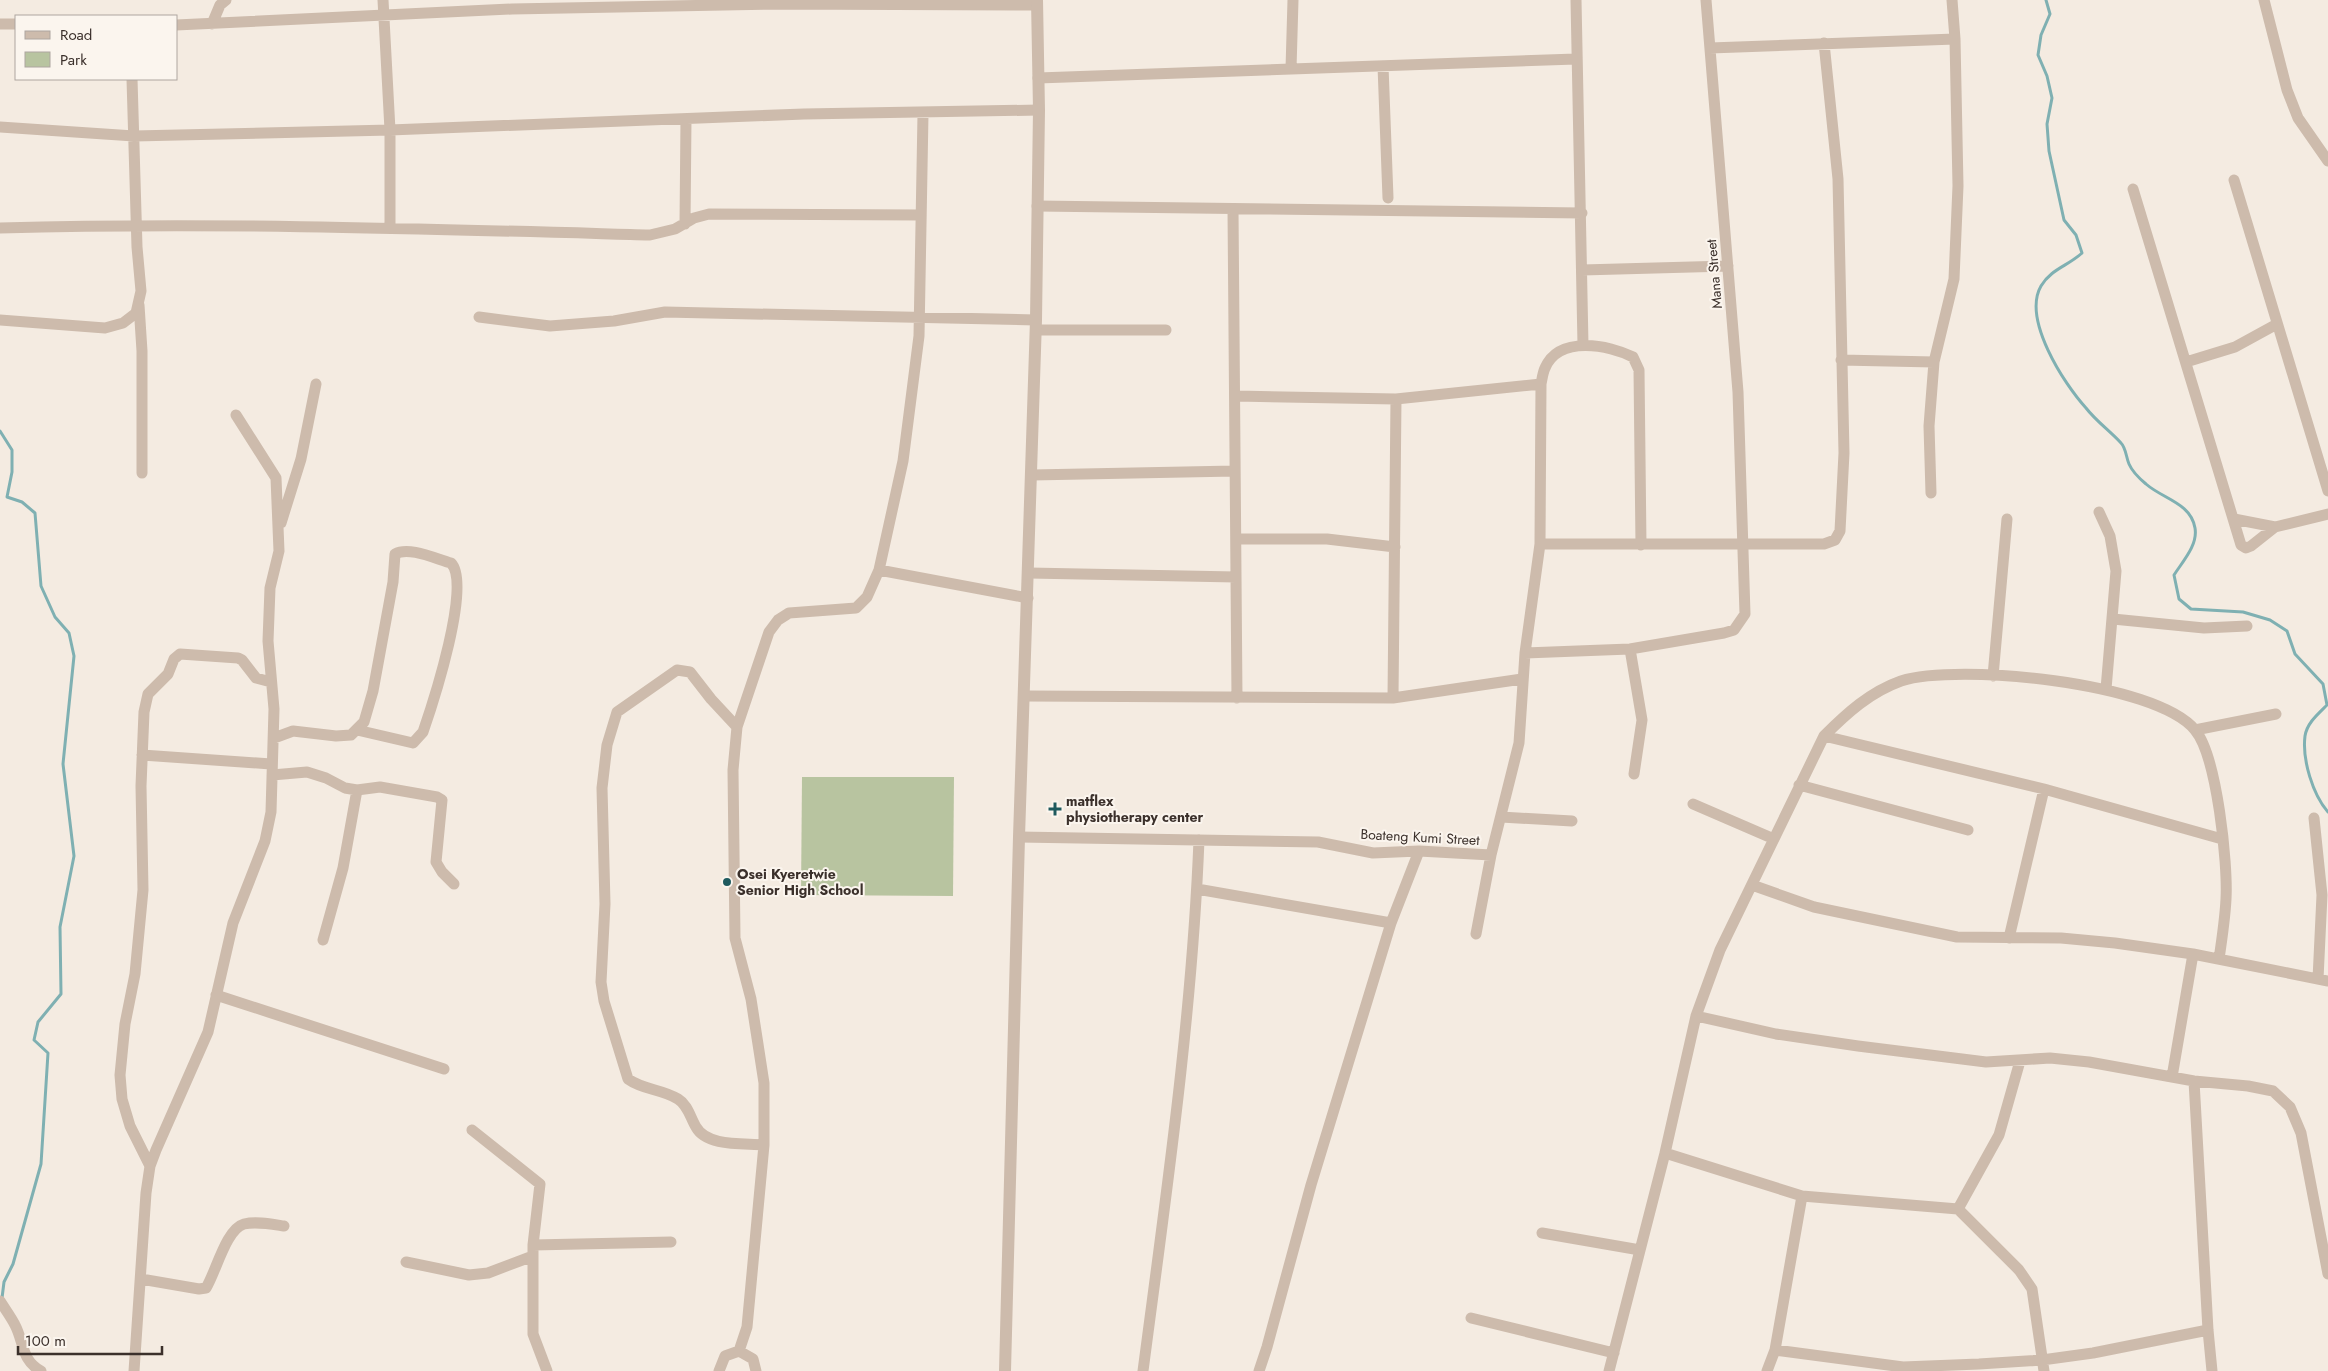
<svg xmlns="http://www.w3.org/2000/svg" width="2328" height="1371" font-family="Jost,sans-serif">
	<style>
		.green { fill: #b8c4a0 }
		.lines { fill: none; stroke-linecap: round; stroke-linejoin: round }
		.stream { stroke: #7fb0b2; stroke-width: 3 }
		.minor { stroke: #cdbbac; stroke-width: 11 }
		.tertiary { stroke: #cdbbac; stroke-width: 12 }
		.poi-dot { fill: #1f5a5e; stroke: #fbf5ee; stroke-width: 2 }
		.labels { text-anchor: middle; stroke-width: 4; stroke-linejoin: round; paint-order: stroke }
		.street-label { font-size: 14px; fill: #3b302b; stroke: #fbf5ee }
		.poi-label { font-size: 14px; font-weight: bold; fill: #3b302b; stroke: #fbf5ee; text-anchor: start }
	</style>
	<rect width="100%" height="100%" fill="#f4ebe1"/>
	<path class="green" d="M802 777H954L953 896 801 895Z"/>
	<g class="lines">
		<path class="stream" d="M2046 0 2050 14 2041 35 2038 55 2047 76 2052 98 2047 124 2049 151 2064 220 2076 235 2082 253C2068 266 2051 269 2041 286 2022 319 2064 384 2086 408 2096 421 2110 431 2121 443 2126 448 2126 457 2129 464 2132 471 2140 479 2146 484 2163 499 2191 503 2195 528 2198 545 2183 561 2174 575L2179 599 2191 609 2243 612 2270 620 2287 631 2295 654 2323 684 2327 705C2318 714 2307 723 2305 736 2302 760 2313 795 2328 812
			M0 431 12 450V472L7 497 22 502 35 513 41 586 55 617 69 633 74 656 63 764 74 856 60 927 61 994 38 1022 34 1040 48 1053 41 1164 13 1264 4 1282 2 1298"/>
		<path class="minor" d="M383 0 390 130V227
			M1576 0 1583 345
			M2264 0 2287 90 2298 118 2328 161
			M0 24H16
			M212 24 220 5 226 0
			M176 25 512 9 774 4 1037 5
			M1710 48 1955 39
			M1383 66 1388 198
			M1291 69 1293 0
			M1038 78 1576 59
			M0 127 134 136 390 130 804 114 1039 110
			M2234 180 2328 491
			M2133 189 2241 545 2246 548 2251 546 2275 527
			M1037 206 1582 213
			M1233 209 1237 698
			M685 224 686 119
			M0 228C217 222 433 229 650 235L675 229 694 218 709 214 921 215
			M1582 270 1728 266
			M139 305 142 351V473
			M479 317 550 326 614 321 665 312 1036 320
			M0 320 105 328 123 323 136 313 141 291 137 247 132 79
			M1036 330H1166
			M1841 360 1934 362
			M2186 362 2235 347 2277 324
			M1236 396 1396 399 1541 384
			M1032 475 1235 471
			M1931 493 1929 426 1934 362 1954 279 1958 186 1955 39 1952 0
			M2099 512 2110 536 2116 571 2106 689
			M2234 519 2275 527 2328 514
			M281 523 301 459 316 384
			M1236 539H1327L1395 547
			M1540 544H1824L1835 540 1840 531 1844 453 1838 179 1824 43
			M879 570 1028 598
			M1029 573 1236 577
			M2113 619 2204 628 2247 626
			M1630 649 1642 720 1634 774
			M1525 653 1630 649 1724 633 1734 630 1745 614 1738 392 1706 0
			M1993 676 2007 519
			M1025 696 1393 698 1522 679
			M1393 698 1396 399
			M737 727 711 699 690 672 677 670 617 712 607 745 602 788 605 904 601 982 604 1001 628 1079C643 1090 662 1089 678 1099 688 1105 690 1117 696 1127 707 1147 744 1143 764 1145
			M2195 730 2276 714
			M1824 736 2044 789 2222 839
			M274 738 293 731 336 736 351 735 364 722 373 691 393 582 395 554C409 546 436 559 451 563 472 584 433 703 423 732L413 743 357 730
			M142 755 271 764
			M272 775 307 772 326 778 345 788 357 790 380 787 437 797 442 800 436 862 442 872 454 884
			M1799 785 1968 830
			M1693 804 1774 839
			M1501 817 1572 821
			M2314 818 2322 895 2318 979
			M1019 837 1318 842 1373 853 1419 851 1491 855
			M1752 885 1814 907 1957 937 2061 938 2115 943 2193 954 2328 981
			M1197 889 1391 923
			M1476 934 1491 855 1519 743 1525 653 1540 544 1541 384C1542 379 1543 372 1545 368 1559 335 1609 345 1633 357L1639 370 1641 545
			M2009 938 2044 789
			M323 940 343 868 357 790
			M216 995 444 1069
			M1696 1016 1776 1034 1858 1046 1986 1062 2050 1058 2089 1062 2194 1081 2248 1086 2273 1091 2290 1107 2301 1133 2328 1274
			M2172 1077 2193 954
			M2194 1081 2208 1330 2212 1371
			M472 1130 540 1184 533 1245V1334L547 1371
			M1665 1153 1802 1196 1958 1209 2019 1270 2032 1289 2044 1371
			M150 1166 130 1126 122 1099 120 1075 125 1024 135 974 143 890 141 786 144 712 148 694 168 674 174 659 180 654 238 658 242 660 256 678 271 682
			M1958 1209 1999 1135 2020 1061
			M1542 1233 1640 1250
			M533 1245 671 1242
			M406 1262 469 1275 488 1273 533 1256
			M141 1279 199 1289 206 1288C216 1272 226 1229 244 1224 256 1221 271 1224 284 1226
			M0 1301C5 1309 11 1317 15 1325 24 1342 21 1360 41 1371
			M1471 1318 1614 1353
			M1775 1350 1903 1367 1979 1364 2042 1360 2093 1353 2208 1330
			M739 1351 747 1327 764 1145V1083L751 999 735 938 733 770 737 727 769 632 778 620 789 613 856 608 867 597 879 570 903 461 919 336 923 114
			M134 1371 146 1193 150 1166 156 1150 208 1032 233 923 265 841 271 812 274 709 268 641 270 588 279 551 276 478 236 415
			M719 1371 725 1356 739 1351 753 1359 756 1371
			M1143 1371C1166 1195 1192 1018 1199 840
			M1259 1371 1267 1347 1311 1185 1391 923 1419 851
			M1609 1371 1665 1153 1696 1016 1720 950 1824 736C1847 713 1870 692 1901 681 1957 663 2156 682 2195 730 2217 756 2228 864 2226 899 2225 919 2222 939 2219 959
			M1767 1371 1775 1350 1802 1196"/>
		<path class="tertiary" d="M1005 1371 1019 837 1036 320 1039 110 1037 0"/>
	</g>
	<g class="poi-dot">
		<path d="M1052.5 801.5h5v5h5v5h-5v5h-5v-5h-5v-5h5z"/>
		<circle cx="727" cy="882" r="5"/>
	</g>
	<g class="labels">
		<g class="street-label">
			<text transform="translate(1714 274) rotate(-95)" y="5">Mana Street</text>
			<text transform="translate(1420 837) rotate(3)" y="5">Boateng Kumi Street</text>
		</g>
		<g class="poi-label">
			<text x="1066" y="806">matflex<tspan x="1066" dy="16">physiotherapy center</tspan></text>
			<text x="737" y="879">Osei Kyeretwie<tspan x="737" dy="16">Senior High School</tspan></text>
		</g>
	</g>
	<rect x="15" y="15" width="162" height="65" fill="#fbf5ee" stroke="#aea6a0"/>
	<rect x="25" y="31" width="25" height="8" fill="#cdbbac" stroke="#aea6a0"/>
	<text x="60" y="40" font-size="15" fill="#3b302b">Road</text>
	<rect x="25" y="52" width="25" height="15" fill="#b8c4a0" stroke="#aea6a0"/>
	<text x="60" y="65" font-size="15" fill="#3b302b">Park</text>
	<path d="M18 1346v8h144v-8" fill="none" stroke="#3b302b" stroke-width="2.5"/>
	<text x="25" y="1346" font-size="15" fill="#3b302b" stroke="#fbf5ee" stroke-width="4" paint-order="stroke">100 m</text>
</svg>
